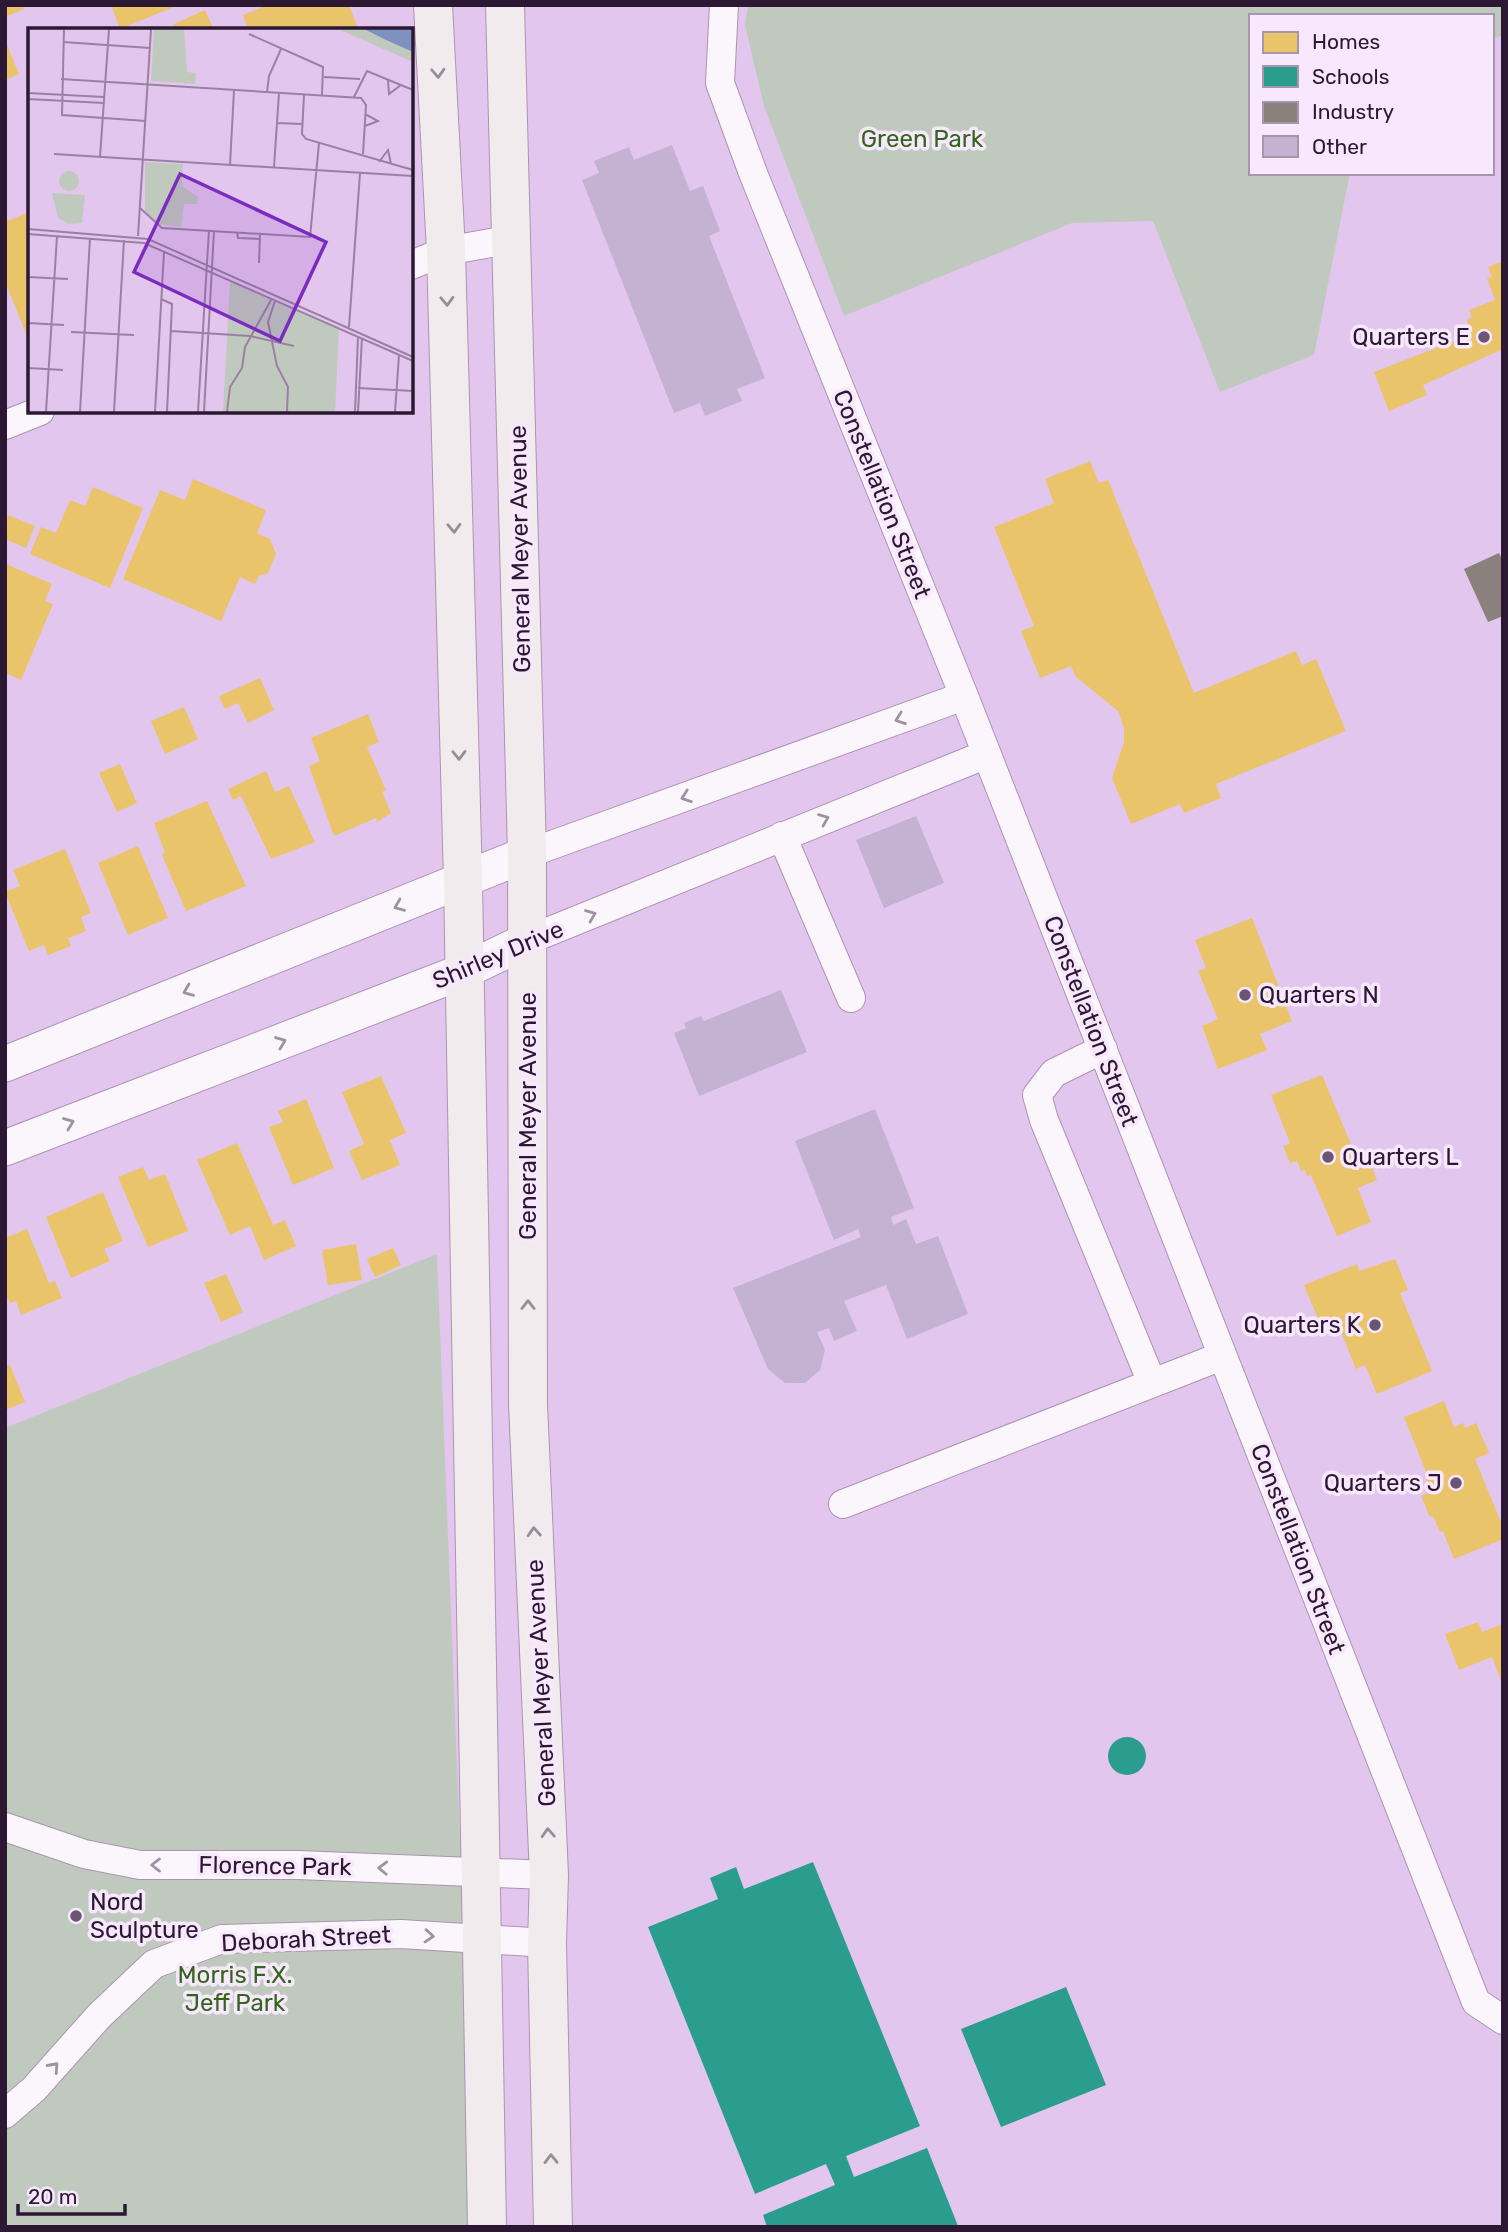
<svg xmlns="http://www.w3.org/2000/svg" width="1508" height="2232" font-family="Rubik,sans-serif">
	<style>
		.green { fill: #c0c9bd }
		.homes { fill: #e9c46a }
		.schools { fill: #2a9d8f }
		.industry { fill: #8a817c }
		.building { fill: #c3b2d2 }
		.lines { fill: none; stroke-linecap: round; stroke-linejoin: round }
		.minor-casing { stroke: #ab94b2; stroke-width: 30 }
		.tertiary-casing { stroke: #ab94b2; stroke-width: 37 }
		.secondary-casing { stroke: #ab94b2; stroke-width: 40 }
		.minor { stroke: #fbf6fc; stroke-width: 28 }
		.tertiary { stroke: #fbf6fc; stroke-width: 35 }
		.secondary { stroke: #f2ebed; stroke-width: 38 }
		.oneway { stroke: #998c99 }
		.oneway2 { stroke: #9e92a1 }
		.poi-dot { fill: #6c5573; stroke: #f8e8fd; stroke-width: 2.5 }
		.labels { text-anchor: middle; stroke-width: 7; stroke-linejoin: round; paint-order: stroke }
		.park-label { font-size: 24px; fill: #32661b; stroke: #f8e8fd }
		.poi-label { font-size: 24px; fill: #2c1832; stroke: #f8e8fd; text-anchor: end }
		.street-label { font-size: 24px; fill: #2c1832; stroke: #f8e8fd }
		.inset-road { fill: none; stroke: #9a80a2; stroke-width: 2 }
		.view { fill: #7b2cbf; fill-opacity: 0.15; stroke: #7b2cbf; stroke-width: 3.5 }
		.inset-edge { fill: none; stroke: #2c1832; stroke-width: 3.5 }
	</style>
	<rect width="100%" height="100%" fill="#e3c6ed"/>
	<path class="green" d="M748 5H1503V35L1492 39V16H1251V173H1350L1314 355 1220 392 1153 221 1072 223 844 316 764 106 745 25Z
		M437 1254 475 2227H5V1428Z"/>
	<path class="homes" d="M5 5H23L24 9 5 17Z
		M111 5H179L120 29Z
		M268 5H349L357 26 348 30H248L243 15Z
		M205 10 214 30H175L172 25Z
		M5 40 19 74 5 80Z
		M29 212 30 214V343L5 282V222Z
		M1503 261V349L1423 385 1427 395 1389 411 1374 372 1470 335 1467 320 1472 317 1469 310 1495 300 1487 278 1492 277 1488 267Z
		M1090 461 1099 483 1108 480 1194 693 1296 651 1302 665 1316 659 1346 731 1216 784 1221 798 1184 813 1180 804 1131 824 1112 778 1124 742V728L1118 711 1075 676 1071 666 1040 678 1021 631 1034 626 994 527 1054 503 1045 479Z
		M193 479 266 510 257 533 270 539 276 554 268 573 259 576 255 584 240 577 221 621 123 579 160 490 185 500Z
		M93 487 143 508 110 588 30 554 41 527 56 533 70 500 85 506Z
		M8 515 35 526 26 548 5 539Z
		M6 564 52 584 45 601 53 604 21 680 5 673Z
		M260 678 274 710 248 723 238 703 225 709 219 696Z
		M184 707 198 739 165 754 151 721Z
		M368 714 379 742 367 747 386 790 382 792 391 813 377 822 376 818 334 836 309 766 320 761 311 738Z
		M120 764 137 803 117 812 99 773Z
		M266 771 275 792 289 786 315 842 271 859 241 796 233 800 228 789Z
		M207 801 246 886 186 911 162 855 165 853 154 823Z
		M138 846 168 918 128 935 98 863Z
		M65 849 91 913 81 917 86 931 68 938 71 946 48 955 44 945 29 951 5 892 20 886 13 870Z
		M1252 918 1292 1021 1260 1034 1267 1050 1218 1069 1202 1026 1218 1019 1198 971 1206 968 1195 940Z
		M1322 1075 1355 1154 1365 1150 1377 1180 1358 1188 1371 1222 1337 1236 1311 1175 1307 1176 1305 1170 1301 1171 1297 1161 1290 1163 1283 1146 1290 1143 1271 1095Z
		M381 1076 406 1133 390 1140 400 1165 362 1180 349 1151 364 1144 342 1092Z
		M306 1099 334 1168 293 1185 269 1127 283 1122 278 1111Z
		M237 1143 273 1225 285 1220 296 1246 264 1260 250 1226 230 1235 197 1160Z
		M143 1167 149 1180 165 1174 188 1231 148 1247 118 1177Z
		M103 1192 123 1241 104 1249 110 1261 71 1278 46 1217Z
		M27 1229 49 1283 55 1281 62 1298 21 1315 16 1301 10 1303 5 1293V1238Z
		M356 1244 362 1280 328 1285 322 1250Z
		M393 1248 401 1265 375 1277 367 1259Z
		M1395 1259 1408 1290 1400 1293 1432 1371 1377 1394 1365 1365 1356 1369 1337 1322 1322 1328 1304 1285 1357 1264 1359 1271Z
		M226 1274 243 1312 221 1322 204 1283Z
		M10 1365 25 1402 5 1410V1367Z
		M1444 1401 1454 1427 1463 1423 1465 1428 1476 1423 1489 1453 1475 1459 1503 1527V1539L1454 1559 1443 1531 1440 1532 1433 1516 1430 1517 1421 1496 1431 1492 1424 1475 1427 1474 1404 1417Z
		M1478 1622 1482 1632 1503 1624V1685L1492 1657 1459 1670 1445 1634Z"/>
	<path class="schools" d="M1108 1756a19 19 0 1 1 38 0a19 19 0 1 1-38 0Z
		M813 1862 920 2126 846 2156 854 2177 927 2148 958 2226 767 2227 763 2215 835 2185 826 2164 755 2194 648 1927 718 1899 710 1878 736 1867 744 1889Z
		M1066 1987 1106 2085 1001 2127 961 2029Z"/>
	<path class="industry" d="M1499 553 1503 561V616L1488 622 1464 569Z"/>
	<path class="building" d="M672 145 690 191 703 186 720 231 709 236 765 378 737 389 742 401 705 416 700 403 674 413 582 180 599 173 594 161 629 147 634 160Z
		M916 816 944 883 884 908 856 840Z
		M781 990 807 1052 699 1096 674 1033 686 1028 684 1023 701 1016 704 1021Z
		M875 1109 914 1208 891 1217 893 1225 906 1219 916 1244 938 1236 968 1314 907 1339 886 1285 844 1301 857 1331 834 1341 829 1328 817 1332 825 1350 820 1370 805 1383H785L768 1369 733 1288 861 1237 858 1229 834 1240 795 1141Z"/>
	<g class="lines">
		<g class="minor-casing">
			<path id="minor" d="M724 5 720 83 753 173 964 696 1476 2002 1503 2020
				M411 265 446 251 513 239
				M5 425 40 411
				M782 836 851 998
				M527 854 964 696
				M528 940 987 754
				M1103 1049 1054 1073 1037 1095 1044 1120 1152 1383
				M843 1504 1222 1356
				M5 1827 84 1854 140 1865H298L549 1875
				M5 2114 34 2089 99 2016 154 1964 222 1939 401 1934 547 1943"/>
		</g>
		<g class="tertiary-casing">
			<path id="tertiary" d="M5 1064 527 854
				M5 1148 464 971 528 940"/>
		</g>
		<g class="secondary-casing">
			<path id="secondary" d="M433 5 446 251 463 881 487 2227
				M505 5 527 854 528 1404 549 1875 547 1943 553 2227"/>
		</g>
		<use href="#minor" class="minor"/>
		<use href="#tertiary" class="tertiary"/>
		<use href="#secondary" class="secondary"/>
	</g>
	<defs><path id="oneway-chevron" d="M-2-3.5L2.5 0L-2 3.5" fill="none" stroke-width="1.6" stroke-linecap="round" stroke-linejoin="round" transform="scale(1.75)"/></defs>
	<g class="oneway">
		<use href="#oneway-chevron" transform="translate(438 73) rotate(87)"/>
		<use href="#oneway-chevron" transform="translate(447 301) rotate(88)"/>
		<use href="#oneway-chevron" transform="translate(454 528) rotate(88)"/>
		<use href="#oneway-chevron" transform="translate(459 755) rotate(89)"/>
		<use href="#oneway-chevron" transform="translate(528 1305) rotate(-90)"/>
		<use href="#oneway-chevron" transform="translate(534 1532) rotate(-93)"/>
		<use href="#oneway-chevron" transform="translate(548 1833) rotate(-93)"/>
		<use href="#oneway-chevron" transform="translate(551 2159) rotate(-91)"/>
	</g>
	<g class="oneway2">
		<use href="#oneway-chevron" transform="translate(900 719) rotate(160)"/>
		<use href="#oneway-chevron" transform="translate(686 797) rotate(160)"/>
		<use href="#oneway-chevron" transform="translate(824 819) rotate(-22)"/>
		<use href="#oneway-chevron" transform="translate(399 906) rotate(158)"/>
		<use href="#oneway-chevron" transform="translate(591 915) rotate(-22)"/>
		<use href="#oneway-chevron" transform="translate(188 991) rotate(158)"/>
		<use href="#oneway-chevron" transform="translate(281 1042) rotate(-21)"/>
		<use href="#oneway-chevron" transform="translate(69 1123) rotate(-21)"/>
		<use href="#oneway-chevron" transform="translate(156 1865) rotate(180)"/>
		<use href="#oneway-chevron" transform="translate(383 1868) rotate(-178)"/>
		<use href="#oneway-chevron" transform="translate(429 1936) rotate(4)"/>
		<use href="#oneway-chevron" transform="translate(54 2067) rotate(-48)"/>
	</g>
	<g class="poi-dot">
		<circle cx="1484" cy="337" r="7"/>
		<circle cx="1245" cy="995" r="7"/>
		<circle cx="1328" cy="1157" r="7"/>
		<circle cx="1375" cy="1325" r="7"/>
		<circle cx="1456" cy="1483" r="7"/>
		<circle cx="76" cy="1916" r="7"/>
	</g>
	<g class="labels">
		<g class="park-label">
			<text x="922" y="147">Green Park</text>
			<text x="235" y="1983">Morris F.X.<tspan x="235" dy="28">Jeff Park</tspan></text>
		</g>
		<g class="poi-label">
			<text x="1470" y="345">Quarters E</text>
			<text x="1259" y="1003" text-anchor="start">Quarters N</text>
			<text x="1342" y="1165" text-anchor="start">Quarters L</text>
			<text x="1361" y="1333">Quarters K</text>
			<text x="1442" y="1491">Quarters J</text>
			<text x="90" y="1910" text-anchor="start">Nord<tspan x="90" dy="28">Sculpture</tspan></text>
		</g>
		<g class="street-label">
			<text transform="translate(882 494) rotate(68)" y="8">Constellation Street</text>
			<text transform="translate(520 549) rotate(-91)" y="8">General Meyer Avenue</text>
			<text transform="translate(498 955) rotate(-23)" y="8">Shirley Drive</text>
			<text transform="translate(1091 1021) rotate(69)" y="8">Constellation Street</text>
			<text transform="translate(528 1116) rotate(-90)" y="8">General Meyer Avenue</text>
			<text transform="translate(1298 1549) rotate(69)" y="8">Constellation Street</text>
			<text transform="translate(541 1683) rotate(-93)" y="8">General Meyer Avenue</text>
			<text transform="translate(275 1866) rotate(1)" y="8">Florence Park</text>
			<text transform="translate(306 1939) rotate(-3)" y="8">Deborah Street</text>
		</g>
	</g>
	<g transform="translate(28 28)">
		<rect width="385" height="385" fill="#e3c6ed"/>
		<path d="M126 1H156L159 44 168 45 167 56 123 53ZM310 1H342L385 21V34ZM117 134 155 136 154 158 170 169 169 176H156L153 199 131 196 117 183ZM31 153a10 10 0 1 1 20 0a10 10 0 1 1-20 0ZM24 165 57 167 54 195 41 196 30 190ZM202 254 311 300 307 384H195Z" fill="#c0c9bd"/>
		<path d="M336 1H385V24L356 11Z" fill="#8090c1"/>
		<path class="inset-road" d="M36 1 34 87 118 93M221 6 295 39 294 67M35 14 122 20M296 49 332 51M33 51 333 70 338 77 335 126M360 52 361 66 373 57M239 64 241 48 253 21M0 65 76 69M276 67 274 106 278 111 385 142M326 69 339 43 385 62M0 71 76 75M249 95 274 96M337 98 350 93 337 86M26 126 385 148M72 129 81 1M351 134 360 122 363 136M202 137 206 62M246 139 251 65M112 180 134 200 282 209 291 115M0 201 120 211 385 329M209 204 210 210 232 211M0 206 116 215 385 333M110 208 123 1M231 235 232 206M0 249 40 251M133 271 144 276 139 384M247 273 240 294 249 338 260 359 259 384M0 295 36 297M321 299 332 145M143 303 222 308 266 318M43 304 106 307M0 340 35 342M330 360 385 363M18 384 29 208M52 384 62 210M86 384 96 212M127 384 136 224M170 384 181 202M176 384 186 203M199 384 202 359 214 340 217 319 243 272M327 384 330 309M330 384 334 310M367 384 371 327"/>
		<path class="view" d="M152 146 298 214 252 313 106 244Z"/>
		<rect width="385" height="385" class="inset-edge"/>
	</g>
	<rect width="1508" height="2232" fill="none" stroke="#2c1832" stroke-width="14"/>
	<rect x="1249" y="14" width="245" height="161" fill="#f8e8fd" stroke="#a695ac" stroke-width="2"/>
	<rect x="1263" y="32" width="35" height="21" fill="#e9c46a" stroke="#a695ac" stroke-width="2"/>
	<text x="1312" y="49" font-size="21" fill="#2c1832">Homes</text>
	<rect x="1263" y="66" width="35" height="21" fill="#2a9d8f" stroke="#a695ac" stroke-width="2"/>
	<text x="1312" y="84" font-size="21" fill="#2c1832">Schools</text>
	<rect x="1263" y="102" width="35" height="21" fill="#8a817c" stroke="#a695ac" stroke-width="2"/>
	<text x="1312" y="119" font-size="21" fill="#2c1832">Industry</text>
	<rect x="1263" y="136" width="35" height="21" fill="#c3b2d2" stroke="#a695ac" stroke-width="2"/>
	<text x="1312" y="154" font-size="21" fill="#2c1832">Other</text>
	<path d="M18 2204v10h107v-10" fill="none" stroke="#2c1832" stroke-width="3.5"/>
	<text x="28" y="2204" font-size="21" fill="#2c1832" stroke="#f8e8fd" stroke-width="5" paint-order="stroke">20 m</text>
</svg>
